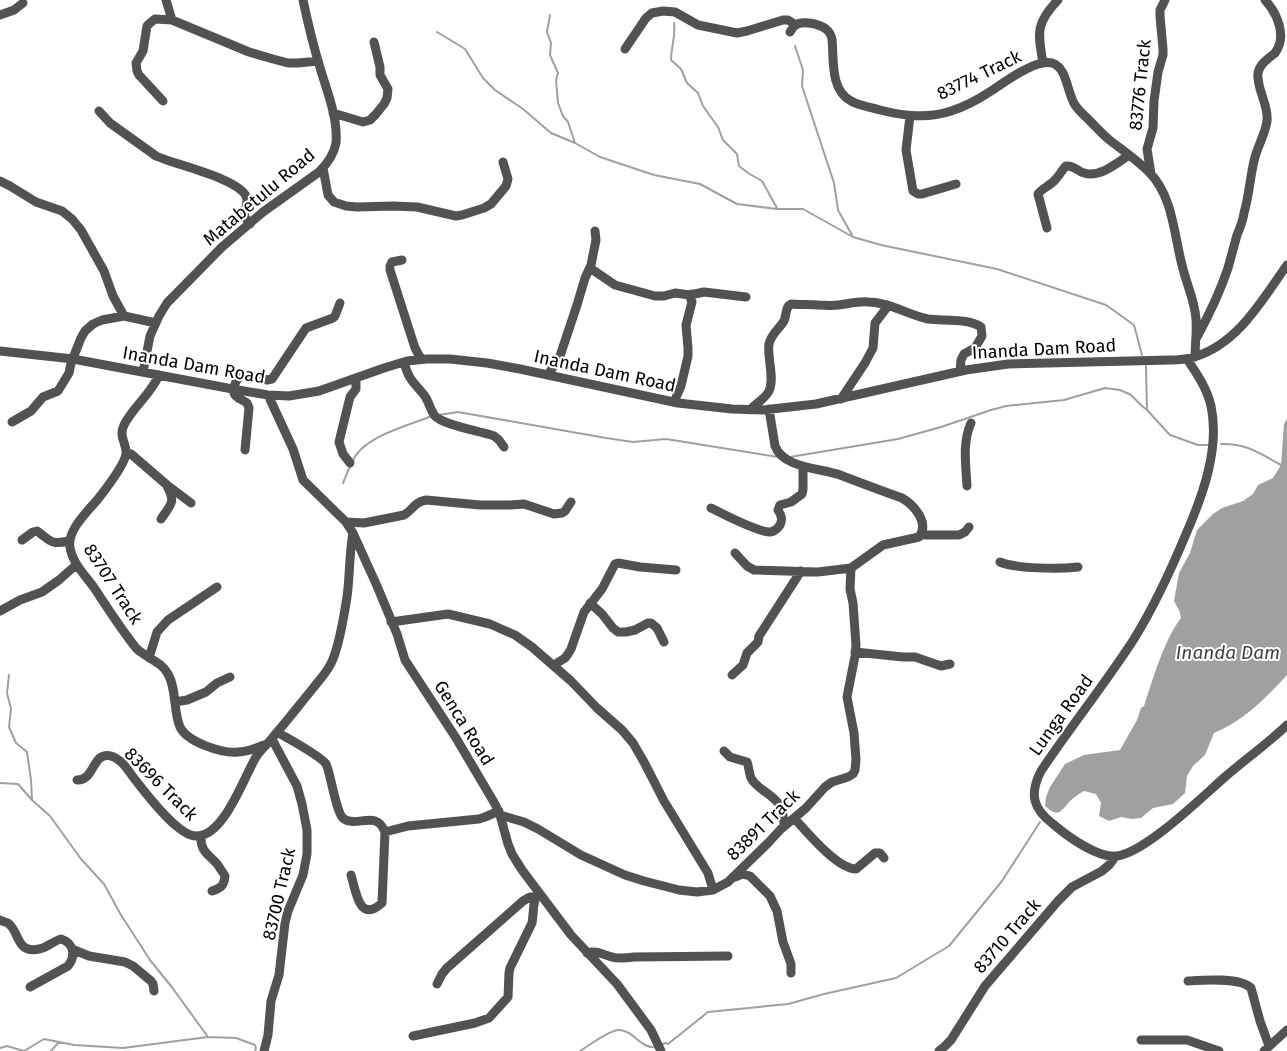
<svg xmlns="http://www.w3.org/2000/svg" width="1287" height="1051" font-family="'Fira Sans',sans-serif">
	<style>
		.water { fill: #a0a0a0 }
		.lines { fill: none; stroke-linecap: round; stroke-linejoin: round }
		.stream { stroke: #a0a0a0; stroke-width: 2 }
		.minor { stroke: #525252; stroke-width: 9 }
		.labels { text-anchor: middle; stroke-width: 4; stroke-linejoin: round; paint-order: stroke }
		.street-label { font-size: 18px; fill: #000; stroke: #fff }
		.water-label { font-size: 19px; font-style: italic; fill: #414141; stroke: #fff }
	</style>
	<rect width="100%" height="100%" fill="#fff"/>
	<path class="water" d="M1287 419V675C1266 698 1243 721 1214 733L1205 755 1193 766 1187 776 1185 793 1173 804 1153 808 1141 818 1132 819 1121 817 1109 821 1099 816 1101 803 1096 794 1084 791C1079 794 1074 797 1070 801 1060 812 1059 818 1045 806L1046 797 1050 787 1065 764 1084 755 1120 750 1137 720 1141 708 1144 706C1153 679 1164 640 1181 618L1179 610 1174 601 1179 573 1190 553 1197 530 1213 514 1222 508 1243 501 1253 494 1258 485 1273 478 1281 465 1284 424Z"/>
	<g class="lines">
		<path class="stream" d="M550 15 547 32 551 43 550 55 558 73 556 80 558 103 563 116 568 122 575 143
			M674 23C676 36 671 47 671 60L681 69 687 83 698 93 703 106 718 127 723 140 737 154 739 166 748 173 762 181 777 208
			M437 32 465 49 483 78 495 90 523 109 551 133 575 143 600 157 654 175 700 184 737 204 777 209H803L853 237 881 245 997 269 1106 305 1134 325 1142 355
			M795 46 803 70 802 86 834 183 838 210 852 235
			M1146 366 1147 410 1170 435 1198 445H1208
			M439 415 458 412 606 438 633 442 666 439 778 457
			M1221 444C1246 443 1259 453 1281 465
			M790 457 898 439 941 427 991 410 1006 406 1064 400 1105 388 1120 390 1131 395 1142 406 1147 410
			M352 462C363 436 407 426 432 416
			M343 483 350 466
			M9 675 7 693 11 709 9 727 16 743 27 752 31 780 32 800
			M0 783 18 784 32 800 50 816 81 859 104 884 121 915 150 960 171 986 208 1037
			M661 1045 665 1043 668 1044 708 1012 788 1004 824 994 896 978 949 946 1002 881 1040 822
			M0 1048 7 1046 24 1051 44 1039 74 1045 123 1048 208 1037 236 1038 255 1045 256 1048 255 1051
			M51 1051 59 1042
			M580 1051C590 1045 609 1030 619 1030 633 1030 641 1049 655 1047"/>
		<path class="minor" d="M166 0 172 20
			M0 15 14 10 23 3
			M790 32C792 29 793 27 795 25 803 20 819 24 826 29 830 32 831 35 832 39 834 60 830 90 851 101 860 106 871 107 880 110 904 116 927 119 951 111 964 107 979 99 991 91 1005 82 1035 59 1052 63 1067 67 1067 93 1075 105 1079 111 1085 116 1090 121 1097 128 1104 136 1112 142 1125 152 1138 161 1150 173 1173 197 1174 235 1182 265 1186 283 1195 301 1196 319 1197 332 1195 345 1195 357
			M625 49 646 18 652 13 663 11 675 12 698 25 737 33 747 31 783 20H788L796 25
			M1043 63C1038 33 1035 24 1058 0
			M163 101 139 75 137 71 136 63 143 51 147 26 150 23 155 19 172 20 249 52 273 59 288 63H298L318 61
			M99 111 110 123 156 156C176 165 237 178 246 196 249 202 245 209 244 216L250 224
			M333 113 363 122 370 120 376 114 384 104 387 98 388 89 380 75V67L374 42
			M910 116 906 150 913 191 918 194H922L956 184
			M323 168 328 195 334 202 346 206 357 207 393 206 417 207 456 216 462 215 484 208 491 204 506 186 508 179 503 162
			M1151 174 1147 149 1153 128 1154 101 1158 72 1163 55V49L1160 16V10L1165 0
			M0 181 10 186 36 202 62 211 72 219 81 230 104 271 113 296 124 316
			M1047 228 1038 194C1042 188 1050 186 1055 180 1059 176 1062 170 1066 166 1074 165 1077 171 1084 173 1100 178 1117 163 1129 155
			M402 260 392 262 390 266V270L415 348 421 359
			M590 268 615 285 655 296H664L675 293 690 295 704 292 746 297
			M1197 337C1209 315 1220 292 1228 268 1231 257 1234 246 1237 235 1240 228 1243 221 1244 213 1249 196 1250 178 1254 161 1257 147 1265 135 1267 121 1269 105 1256 88 1258 73 1260 63 1268 59 1275 53 1287 37 1278 14 1265 0
			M0 351 73 359 238 390 268 395 289 396 319 391 384 368 407 361 427 359H450L487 363 520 369 678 403 732 409 763 410 816 404 966 370 1008 364 1171 360C1179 360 1187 359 1194 357 1238 344 1262 300 1287 265
			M1187 359C1197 374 1207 388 1211 406 1220 448 1203 495 1186 534 1171 570 1155 605 1134 639 1105 684 1071 726 1041 771 1029 794 1033 809 1053 824 1067 836 1097 858 1116 856 1144 854 1203 796 1226 776 1246 759 1268 743 1287 725
			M404 362C409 381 413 381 424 395 429 401 430 410 435 416 443 425 480 431 494 436L499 440 504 447
			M143 372 150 336 159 316 167 303 222 247 263 212 319 172C327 164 334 154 336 143 338 119 328 94 321 71 314 48 308 24 303 0
			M159 375C151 394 133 407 124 425 118 437 127 443 126 454 124 466 105 490 98 499 88 511 67 530 70 547 72 563 86 576 95 589 108 609 121 629 136 648 146 658 161 661 168 674 177 690 173 711 180 727 187 742 223 754 238 752 247 752 256 748 264 745
			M548 375 560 356 577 305 585 278 591 265 596 240 595 231
			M268 395 293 449 303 480 346 522 353 533 377 586 397 634 405 660 456 738 495 804 500 815 508 844 512 854 522 870 571 935 617 984 651 1030 661 1051
			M841 399 865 363 873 348 875 323 888 306
			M674 402 681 386 688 356V348L686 325 692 302 690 297 691 294
			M750 410C755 404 766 398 769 391 775 378 767 358 769 344 771 334 779 329 784 321 787 314 785 307 791 304 801 305 809 304 818 305 825 305 831 306 838 305 848 304 858 301 868 302 889 302 908 315 928 319 943 321 968 318 981 327L982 336 975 348 964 354 961 360 960 371
			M12 422 31 411 43 397 58 391 69 373 71 363 81 338 85 331 93 324 102 320 124 316 156 323
			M245 450 249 408 247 403C243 400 235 398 234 393 232 389 237 377 242 375 243 375 245 375 246 375L267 380 272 379 306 328 333 318 335 316 340 303
			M126 453 131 454 167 485 191 503
			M350 463 343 454 339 442 350 397 356 389V378
			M967 486C966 466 962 443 971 423
			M711 508C723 514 759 533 771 532 775 531 778 528 780 525 783 519 781 515 778 510L780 505 791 502 802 494 803 489V466
			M161 519C171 504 176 503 167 486
			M346 522 364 523 404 515C413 510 414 502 426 500L480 505H510L524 504 554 514 562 513 565 511 571 502
			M921 535H959L965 532 969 527
			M22 540 33 532 37 531C51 541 50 545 69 541
			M735 553 747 566 754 570 818 572 851 568 883 545 919 537C930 523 914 505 902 498 882 491 861 483 840 475 821 468 784 469 775 446L769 409
			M1000 562C1017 569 1059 569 1078 567
			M590 603 602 614 613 628 618 632H626L635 630 648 623H651L657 628 664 642
			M0 611 20 600 42 592 59 580 76 565
			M391 622 448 614 490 624 515 635 532 647 571 681 597 708 622 730 633 743 644 762 664 801 708 873 713 890
			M855 652 903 657H915L941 666 950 664
			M149 658 157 632 168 620 217 587
			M554 665 565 658 568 654 571 649 584 612 602 589 615 564 618 563 640 567 676 570
			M732 675 743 665 747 653 758 642 759 636 801 571
			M175 702 187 700 206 692 217 683 230 677
			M277 732C287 738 321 756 326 764 331 774 336 814 344 819 357 828 376 809 385 832L382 903C359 924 356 891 351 875
			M724 751 730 757 747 762C749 767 749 773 751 778 757 790 774 794 780 806 783 812 784 819 784 826
			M77 780C95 781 92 751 111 756 124 760 129 773 137 782 148 796 179 837 197 836 224 836 244 777 256 757 261 749 268 744 273 737 287 721 300 704 314 687 321 678 329 670 333 659 340 642 344 616 347 597 350 576 349 554 353 533
			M500 815 524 822 538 829 581 855 625 875 644 881 679 890 697 892 713 890 728 882 768 843 781 829 806 808 825 787 832 782 848 777 853 774 855 770 856 760 854 733 847 697 855 656 856 645 853 603 850 589 851 568
			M794 818C807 832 837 869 856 869L875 853H880L884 858
			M385 832 408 826 479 819 485 817 499 811
			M201 836C200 852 209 854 218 865 220 869 223 872 225 876 224 886 221 888 212 891
			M735 877 742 874 750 876 770 896 777 911 783 942 791 964V973
			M0 920C1 921 6 922 8 923 20 932 16 954 39 949 47 948 53 941 61 939 74 943 76 956 68 966L30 987
			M72 949 89 956 125 962 133 966 151 981 153 984 154 991
			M587 953C598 950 603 955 612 957 619 959 627 958 634 957L728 956
			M1188 981C1203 980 1240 977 1251 988L1260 1021 1269 1046
			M437 984 442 974 447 968 523 901 530 897H535
			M413 1036 475 1023 489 1018 508 997 509 973 510 968 532 923C534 913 532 902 538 892
			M1141 1040H1187L1219 1051
			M264 1051 268 1035 271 1001 279 975 285 923 288 911 303 875 307 854V830L302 804 297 786 272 739
			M939 1051 944 1047 951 1040 985 986 1058 901 1072 887 1102 871 1109 865 1115 857
			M1264 1051 1287 1030"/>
	</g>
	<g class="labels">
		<g class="street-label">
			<text transform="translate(979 75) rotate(-26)" y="6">83774 Track</text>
			<text transform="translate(1140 85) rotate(-84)" y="6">83776 Track</text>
			<text transform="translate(259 197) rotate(-40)" y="6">Matabetulu Road</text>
			<text transform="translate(1044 349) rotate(-3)" y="6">Inanda Dam Road</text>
			<text transform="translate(194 365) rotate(10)" y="6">Inanda Dam Road</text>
			<text transform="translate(605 371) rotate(12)" y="6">Inanda Dam Road</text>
			<text transform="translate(113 584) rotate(57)" y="6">83707 Track</text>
			<text transform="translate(1061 715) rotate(-54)" y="6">Lunga Road</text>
			<text transform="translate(464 723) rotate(58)" y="6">Genca Road</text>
			<text transform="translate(161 784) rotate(45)" y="6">83696 Track</text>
			<text transform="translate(763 825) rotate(-44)" y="6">83891 Track</text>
			<text transform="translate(279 894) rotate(-77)" y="6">83700 Track</text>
			<text transform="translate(1007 936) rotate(-49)" y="6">83710 Track</text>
		</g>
		<g class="water-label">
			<text x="1228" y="659">Inanda Dam</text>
		</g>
	</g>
</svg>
